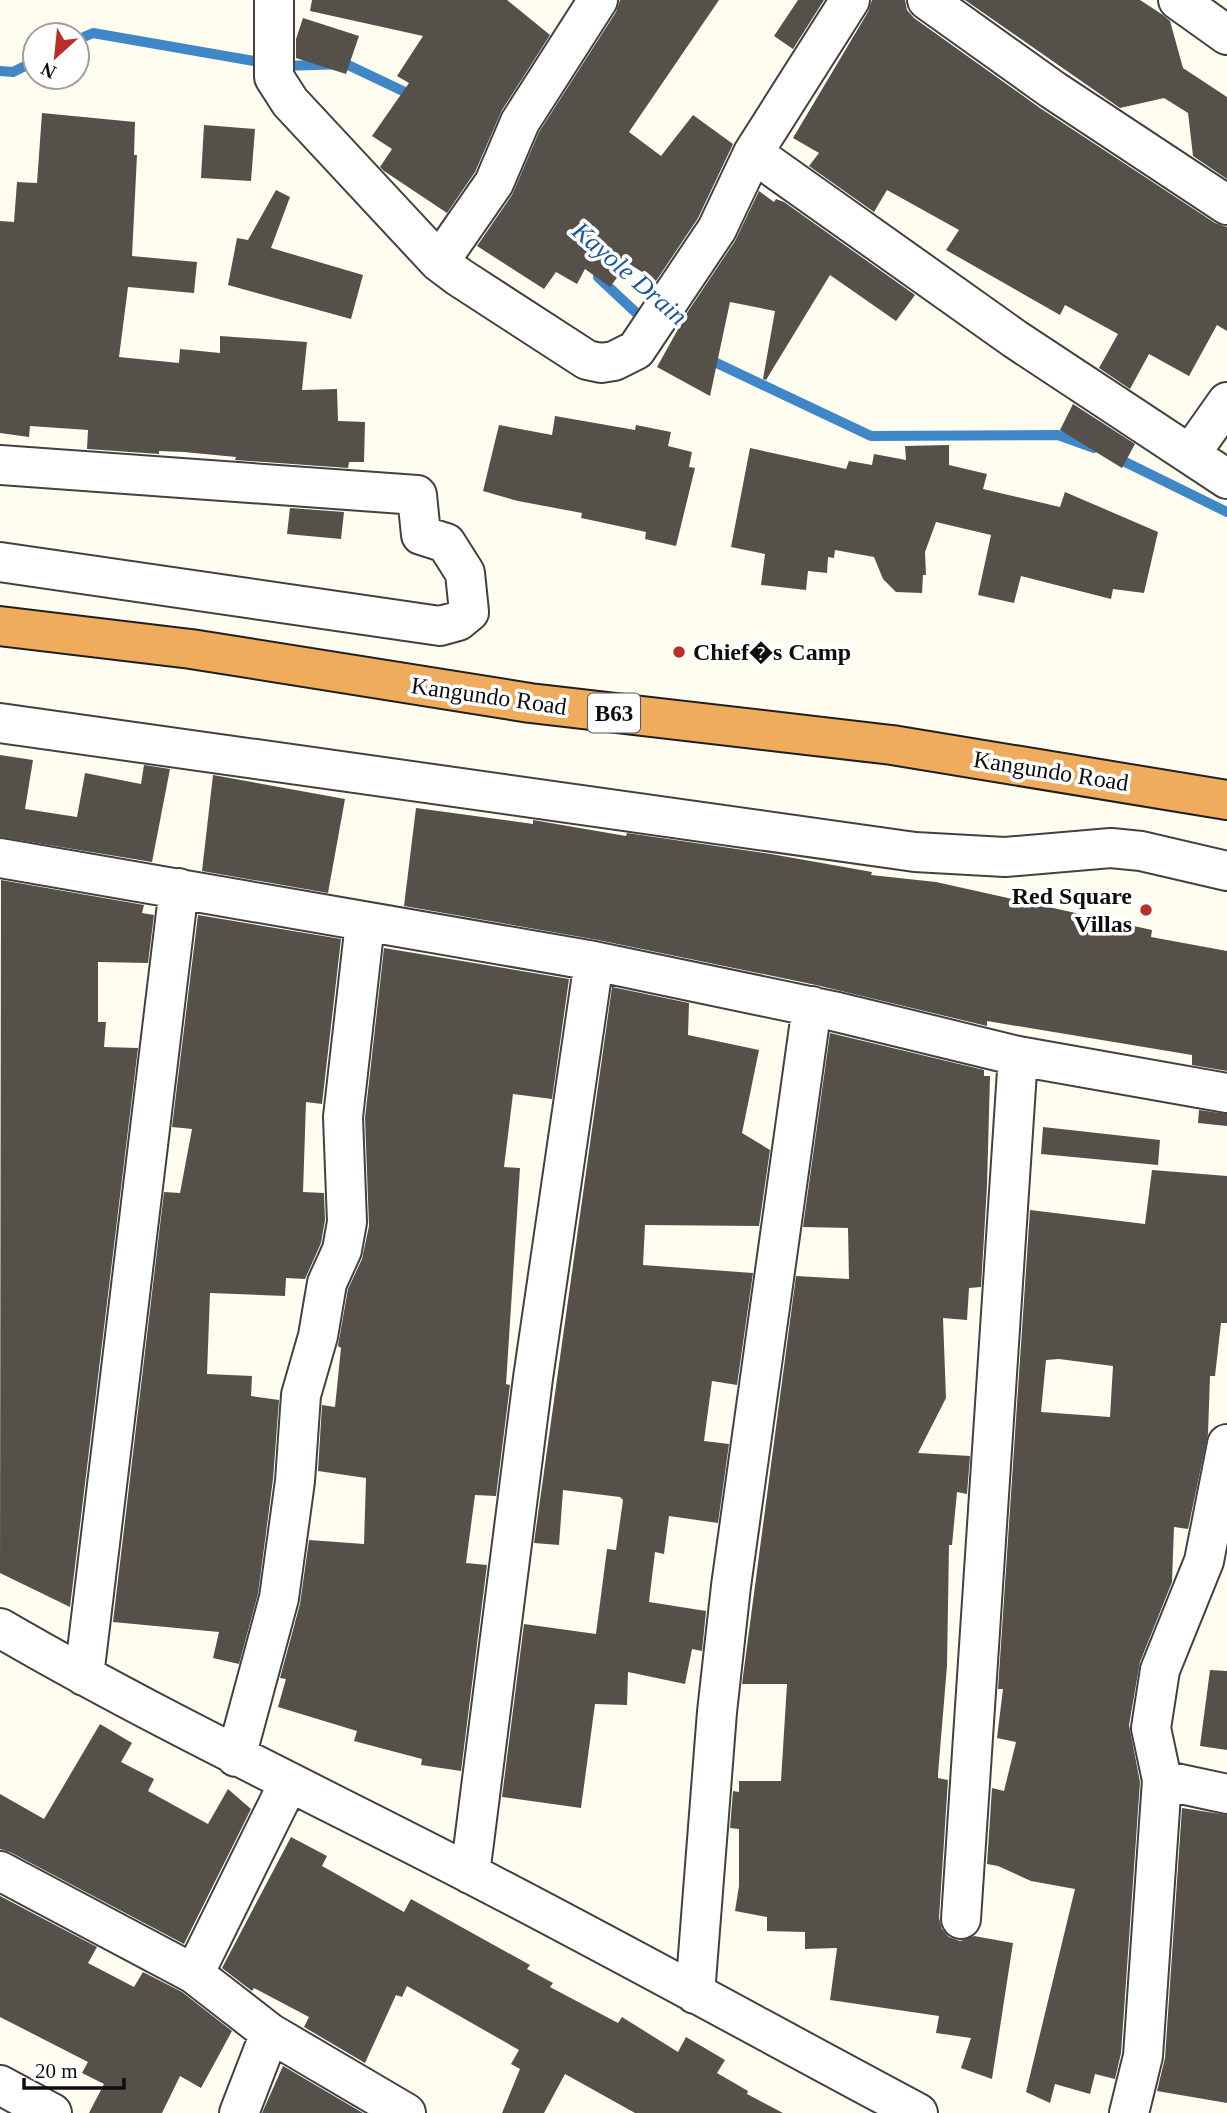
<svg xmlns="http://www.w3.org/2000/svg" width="1227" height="2113" font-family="Georgia,serif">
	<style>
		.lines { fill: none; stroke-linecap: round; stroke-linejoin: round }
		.stream { stroke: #4087c8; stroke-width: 10 }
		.building { fill: #56504b; fill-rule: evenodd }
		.minor-casing { stroke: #414141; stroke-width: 42 }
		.highway-casing { stroke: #1f1f1f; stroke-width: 42 }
		.minor { stroke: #fff; stroke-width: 38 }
		.highway { stroke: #efac5d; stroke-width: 38 }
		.poi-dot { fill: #b9302b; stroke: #fff; stroke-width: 2.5 }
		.labels { text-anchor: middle; stroke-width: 7; stroke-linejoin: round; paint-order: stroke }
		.shield { fill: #fff; stroke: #565656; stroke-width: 2 }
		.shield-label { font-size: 23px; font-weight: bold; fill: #0e0e0e }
		.poi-label { font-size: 24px; font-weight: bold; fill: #0e0e0e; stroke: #fff; text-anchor: start }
		.street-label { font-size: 24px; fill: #0e0e0e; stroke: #fff }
		.water-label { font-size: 26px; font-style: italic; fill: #1b599c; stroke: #fff }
	</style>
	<rect width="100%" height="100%" fill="#fefdf0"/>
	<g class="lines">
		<path class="stream" d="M77 40 93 33 265 63
			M283 66 346 64 405 92 412 100
			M0 71 13 72 35 61
			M598 277 646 322
			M706 358 871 436 1058 435 1094 448
			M1115 457 1227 512"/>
	</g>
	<path class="building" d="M312 0H507L550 35 502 110 475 172 447 213 384 171 380 167 392 149 372 136 409 83 397 76 423 36 310 11Z
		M620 0H719L629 132 661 156 693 115 733 144 698 218 656 281 628 263 610 287 585 269 577 284 556 272 544 289 477 246 512 195 539 132 616 12Z
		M798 0H824L793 49 774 36Z
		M872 0H905L907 10 914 18 1040 108 1215 223 1227 227V331L1217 325 1189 376 1149 354 1130 389 1099 368 1118 334 1065 305 1060 315 946 250 959 230 887 190 874 212 809 166 819 153 793 138 868 12Z
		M965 0H1140L1163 15 1170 21 1183 68 1227 97V179L1193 156 1188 113 1164 98 1120 108Z
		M303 18 359 36 346 74 296 58V39Z
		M42 113 135 122 134 155H137L132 256 197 262 194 293 128 287 119 357 179 363 180 349 220 353V336L307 342 302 390 337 389 338 421 365 422 364 462H349L348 468 235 460 236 457 184 452 159 451V454L87 449 88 430 30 426 29 437 0 433V221L14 222 17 182 37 183Z
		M204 125 255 129 251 181 201 178Z
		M276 190 290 197 271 248 363 275 351 319 228 285 237 238 248 240Z
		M759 191 774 202 776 199 784 202 915 295 896 321 830 275 766 380 763 379 775 311 730 302 710 396 657 367 687 313 735 241Z
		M1073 404 1135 444 1122 468 1060 430Z
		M555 416 635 430 636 425 671 432 668 446 692 452 689 467 695 468 676 546 645 539 646 532 586 519 581 518 582 513 518 501 483 491 499 425 552 435Z
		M949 445V465L987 474 983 489 1060 507 1065 492 1158 532 1144 593 1113 589 1111 599 1021 576 1014 603 978 595 991 535 936 522 925 552 926 575H923L922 593 896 592 883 579 874 557 835 550 834 558 828 557 827 573 808 571 806 590 761 585 765 554 731 547 750 448 846 469 849 461 872 465 874 454 906 460 905 446Z
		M290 508 344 512 341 539 287 534Z
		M0 755 33 760 25 809 77 817 85 773 141 784 144 765 170 769 152 862 0 837Z
		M213 775 345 799 328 893 202 871Z
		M416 808 533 824V820L626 836 627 833 771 854 872 872 871 875 936 882 1152 930 1151 937 1227 951V1071L1192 1065V1055L987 1021V1026L816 985 598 940 404 906Z
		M1 880 144 905 142 913 154 915 148 963 98 962V1022H106L104 1047 138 1048 70 1607 0 1573Z
		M198 915 341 939 322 1104 306 1102 303 1192 324 1193 325 1220 321 1243 305 1279 286 1278 285 1296 210 1293 207 1374 252 1376 251 1396 279 1400 273 1479 258 1594 239 1664 213 1658 219 1632 113 1622 164 1192 180 1193 192 1129 172 1127Z
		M384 948 569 979 552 1099 513 1094 504 1167 520 1168 506 1384 510 1385 496 1496 475 1495 466 1563 487 1565 461 1771 421 1765 422 1759 354 1741 357 1731 278 1707 286 1679 280 1678 300 1604 309 1540 364 1544 366 1478 318 1471 322 1405 335 1407 341 1348 338 1346 348 1289 362 1259 369 1226 365 1118Z
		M612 987 689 1003 688 1035 759 1050 742 1133 770 1150 759 1226 645 1225 643 1265 753 1273 737 1385 712 1381 704 1441 729 1444 718 1523 669 1516 664 1554 655 1552 649 1602 706 1611 702 1651 692 1649 685 1684 628 1672 627 1705 595 1704 581 1808 502 1797 524 1624 596 1634 607 1549 616 1550 623 1500 620 1497 563 1490 559 1545 534 1543Z
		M830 1033 984 1070V1076H990L987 1186 981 1287 969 1288 967 1320 943 1318 946 1398 918 1453 970 1456 967 1494 957 1492 952 1545H949L947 1666 938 1774V1778L948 1780 939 1918 942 1929 949 1937 960 1941 974 1936 1013 1943 992 2079 961 2068 971 2038 936 2033 939 2016 830 2000 837 1948 805 1949V1932L767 1931V1917L735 1911 739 1886V1829L730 1828 733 1791 739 1792V1781H781L787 1684H742L796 1276 849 1279 848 1228 803 1227Z
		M1199 1110 1227 1114V1126L1198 1123Z
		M1043 1127 1160 1140 1158 1165 1041 1154Z
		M1152 1170 1227 1176V1323H1221L1215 1376H1210L1208 1434 1188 1529 1174 1527 1172 1582 1140 1662 1129 1725 1140 1782 1121 2053 1115 2079 1095 2074 1090 2094 1055 2084 1050 2103 1026 2092 1075 1889 1031 1881 998 1866 987 1864 992 1788 1004 1791 1016 1742 997 1738 1003 1689H998L1030 1210 1145 1224ZM1059 1359 1113 1366 1110 1417 1041 1412 1046 1360Z
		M1210 1670 1227 1671V1750L1200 1746Z
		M100 1724 132 1743 121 1762 154 1779 148 1791 208 1824 228 1789 251 1809 184 1944 10 1852 0 1849V1794L44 1819Z
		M1182 1808 1227 1815V2103L1157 2091 1165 2058Z
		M291 1837 327 1856 322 1866 404 1912 411 1899 530 1965 527 1969 553 1983 550 1987 618 2023 622 2017 678 2052 686 2037 725 2060 717 2073 748 2091 747 2094 783 2113H635L565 2074 544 2113H502L520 2069 511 2064 519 2050 407 1986 402 1997 396 1995 365 2063 304 2027 309 2017 254 1988 252 1991 222 1968Z
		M0 1896 97 1947 88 1963 134 1987 143 1972 182 1992 232 2031 201 2088 180 2076 162 2113H89L104 2084 82 2073 88 2062 0 2017Z
		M283 2066 363 2113H262Z"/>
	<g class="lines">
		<g class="minor-casing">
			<path id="minor" d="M274 0V77L290 102 439 262 459 277 587 360 601 363 614 361 636 350 717 229 753 153 850 0
				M927 0 1053 90 1227 205
				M1178 0 1227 35
				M753 153 1015 339 1227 479
				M439 262 494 183 520 122 598 0
				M1191 453 1227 402
				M0 465 417 495 421 535 446 543 465 573 469 612 458 621 440 626 0 562
				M0 723 915 852 1005 857 1111 848 1141 851 1227 871
				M0 858 594 961 833 1011 1018 1056 1227 1093
				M0 1628C153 1717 312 1792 469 1873 620 1951 768 2033 918 2113
				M84 1676 179 888
				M236 1757 279 1598 295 1481 301 1395 318 1336 327 1283 342 1250 347 1222 343 1117 365 923
				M1162 1780 1227 1794
				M0 1871 194 1974 270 2033 406 2113
				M470 1874 533 1378 594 961
				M961 1919 1018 1056
				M194 1974 289 1782
				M695 1994 717 1712 731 1586 812 1006
				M0 2085 52 2113
				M239 2113 270 2033
				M1129 2113 1143 2056 1162 1780 1151 1728 1160 1670 1204 1561 1227 1444"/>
		</g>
		<g class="highway-casing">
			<path id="highway" d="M0 626 191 649 530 703 892 745 1227 800"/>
		</g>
		<use href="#minor" class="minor"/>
		<use href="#highway" class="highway"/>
	</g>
	<g class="poi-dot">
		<circle cx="679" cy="652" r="7"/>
		<circle cx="1146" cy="910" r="7"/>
	</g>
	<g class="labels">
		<rect class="shield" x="588" y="693.5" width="52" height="39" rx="5"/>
		<g class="shield-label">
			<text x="614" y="721">B63</text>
		</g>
		<g class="poi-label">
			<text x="693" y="660">Chief�s Camp</text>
			<text x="1132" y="904" text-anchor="end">Red Square<tspan x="1132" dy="28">Villas</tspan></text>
		</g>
		<g class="street-label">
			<text transform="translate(489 696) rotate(8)" y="8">Kangundo Road</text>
			<text transform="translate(1051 771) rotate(9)" y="8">Kangundo Road</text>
		</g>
		<g class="water-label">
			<text transform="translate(630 273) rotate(41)" y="9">Kayole Drain</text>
		</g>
	</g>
	<g transform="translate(56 56) rotate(207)"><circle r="33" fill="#ffffff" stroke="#9f9f9f" stroke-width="2"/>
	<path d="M0-5L12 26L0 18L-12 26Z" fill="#b9302b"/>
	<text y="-10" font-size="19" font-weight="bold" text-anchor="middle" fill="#0e0e0e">N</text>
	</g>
	<path d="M24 2078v10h100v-10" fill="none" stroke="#0e0e0e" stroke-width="3.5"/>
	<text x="35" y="2078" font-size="21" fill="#0e0e0e" stroke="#ffffff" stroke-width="5" paint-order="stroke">20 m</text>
</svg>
